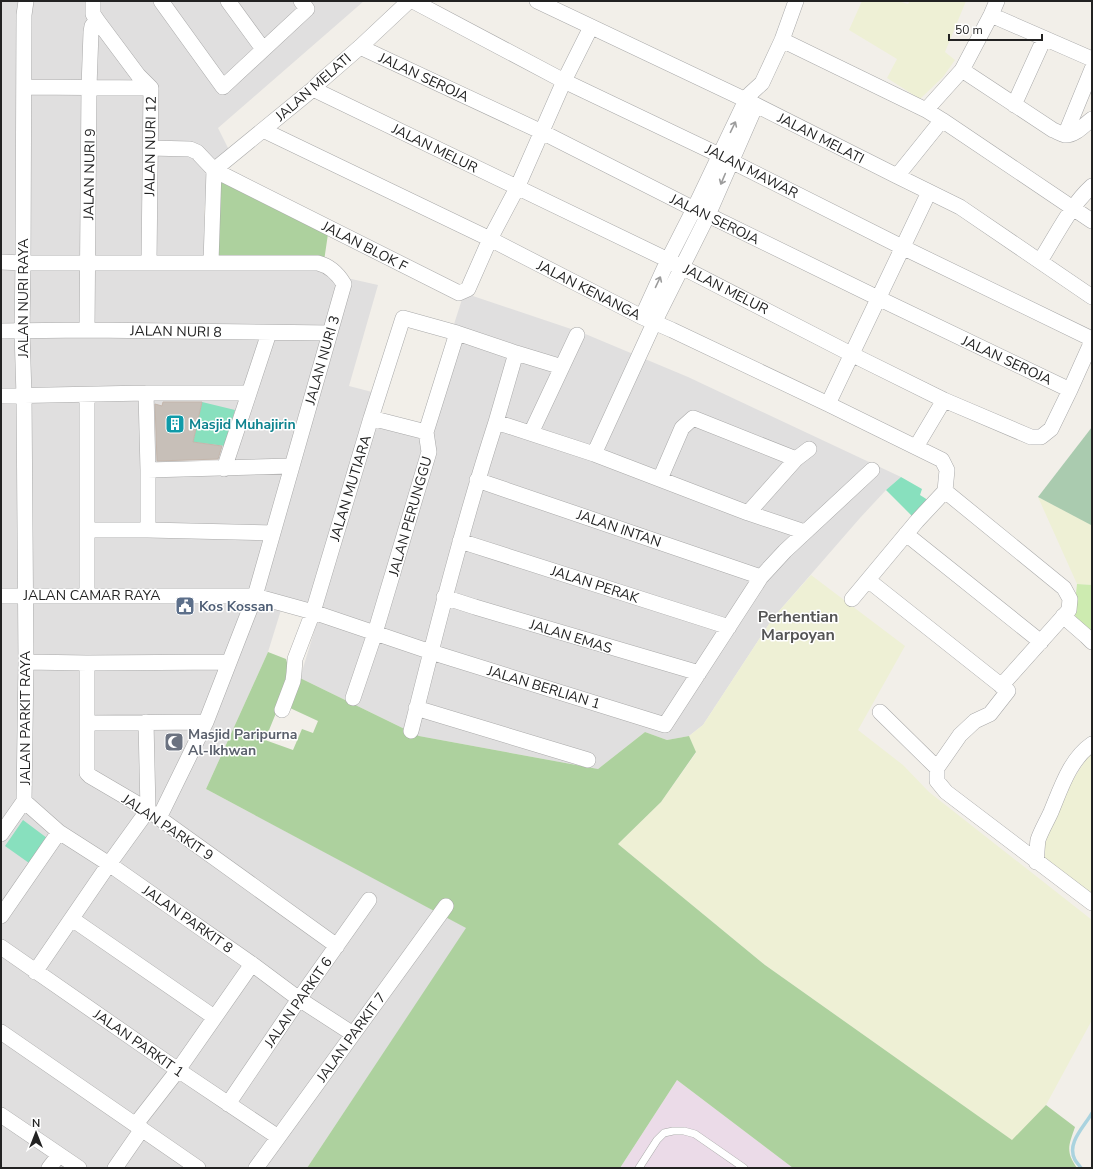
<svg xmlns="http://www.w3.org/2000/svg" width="1093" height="1169" font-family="'Nunito Sans',sans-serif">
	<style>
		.residential { fill: #e0dfdf }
		.industrial { fill: #ebdbe8 }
		.farmland { fill: #eef0d5 }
		.grass { fill: #cdebb0 }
		.forest { fill: #add19e }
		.cemetery { fill: #aacbaf }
		.pitch { fill: #88e0be }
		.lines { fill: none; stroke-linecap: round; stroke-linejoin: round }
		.stream { stroke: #aad3df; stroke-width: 3.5 }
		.building { fill: #c7bfb8; stroke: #c4b6ab }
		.service-casing { stroke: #a9a9a9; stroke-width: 8 }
		.minor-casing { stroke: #a9a9a9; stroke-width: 16 }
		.service { stroke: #fff; stroke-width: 7 }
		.minor { stroke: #fff; stroke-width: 15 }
		.oneway { stroke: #9c9c9c }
		.labels { text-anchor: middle; stroke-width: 3; stroke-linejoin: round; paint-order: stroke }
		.street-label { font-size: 14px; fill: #222; stroke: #fff }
		.culture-label { font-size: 14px; font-weight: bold; fill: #0d838f; stroke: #fff; text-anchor: start }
		.service-label { font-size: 14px; font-weight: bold; fill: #4e5e75; stroke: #fff; text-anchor: start }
		.worship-label { font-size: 14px; font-weight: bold; fill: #5b616d; stroke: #fff; text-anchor: start }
		.quarter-label { font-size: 16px; font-weight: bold; fill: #555; stroke: #fff }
	</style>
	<rect width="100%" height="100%" fill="#f2efe9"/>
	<path class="residential" d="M1 1H364L218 128 229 150 209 179 204 209 206 259 327 262 347 278 378 285 349 386 376 393 377 416 421 427 464 293 583 333 688 377 901 477 886 490 860 518 773 618 703 725 689 736 667 740 645 732 598 769 419 736 300 678 317 622 281 610 268 652 206 789 467 928 307 1168H1Z"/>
	<path class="industrial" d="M677 1080 793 1168H620Z"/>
	<path class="farmland" d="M862 1H898L908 4 910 1H966L945 52 955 60 943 77 920 99 887 78 897 59 849 30Z
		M1038 497 1092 525V585L1077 584Z
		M811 575 905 646 858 730 903 765 929 792 1092 920V1020L1046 1105 1013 1141 765 965 618 844 661 802 696 753 689 736 703 725 773 618Z
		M1092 753V897L1046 864 1043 843 1071 783 1088 756Z"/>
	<path class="grass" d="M1077 584 1092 585V636L1080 626 1074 613Z"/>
	<path class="forest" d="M218 179 328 234 324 261H219Z
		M268 652 286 659 290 673 287 686 265 740 293 750 302 729 313 733 318 721 290 708 300 678 419 736 598 769 645 732 667 740 689 736 696 752 661 802 618 844 765 965 1012 1140 1046 1105 1075 1127C1069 1145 1065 1151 1077 1168H793L677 1080 620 1168H307L466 928 206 789Z"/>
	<path class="cemetery" d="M1092 427V523L1091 525 1038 497Z"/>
	<path class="pitch" d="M202 402 235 410 225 446 193 442Z
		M901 477 922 489 920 495 934 504 917 521 886 490Z
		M23 820 47 838 29 863 5 846Z"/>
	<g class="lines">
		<path class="stream" d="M1081 1168C1079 1165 1077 1163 1075 1160 1066 1143 1084 1127 1092 1113"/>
	</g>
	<path class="building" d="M163 402H202L193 442 222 446 218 459 157 461 155 404 162 406Z"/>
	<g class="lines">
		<g class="service-casing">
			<path id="service" d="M639 1168 657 1140 664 1133 673 1131H684L695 1134 744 1168"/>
		</g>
		<g class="minor-casing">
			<path id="minor" d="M93 1V14L97 20 138 75 151 88 149 262
				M161 1 223 87 307 9 301 1
				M228 1 263 49
				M413 1 564 81 713 152 902 247 1092 339
				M537 1 746 100 897 176 960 207 1092 297
				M991 15 1092 59
				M782 40 926 110 942 120
				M360 47 542 132 694 209 708 215 878 298 1070 390
				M962 70 1053 130C1056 131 1061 134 1065 135 1075 136 1085 124 1092 119
				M24 87 151 88
				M313 89 668 260 851 354 944 400 1031 437H1041L1051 429 1070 390 1092 341
				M1014 105 1044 39
				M926 110 962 70 991 15 997 1
				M263 130 490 239 642 317 672 330 828 404 942 460 947 470 945 491 917 521 852 599
				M1065 135 1092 69
				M150 148 190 149 197 152 214 170 459 293 468 289 490 239 517 188 564 81 591 27
				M214 170 313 89 322 80 360 47 409 1
				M897 176 942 120 1092 221
				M1040 261C1056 236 1070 206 1092 186
				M1 262 23 263H318C330 266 338 274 344 284L255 596 206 722 159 818
				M211 262 214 170
				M642 317 668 260 694 209 746 100 750 94 762 83 782 40 796 1
				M87 330 89 87 91 32 92 26 97 20
				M1 331 87 330 330 333
				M516 353 562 367
				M146 393 148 470V530
				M87 395V595
				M1 396 146 393H249
				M828 404 929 192
				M371 418 403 318 457 333 516 353 496 422
				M531 433 577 335
				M916 447 944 400
				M594 454 654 323 708 215 756 105
				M224 469 269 333
				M148 470 291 466
				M660 479 682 428 693 418 796 459
				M477 480 761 577
				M945 491 1064 588 1070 599 1069 610 1001 686
				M748 513 796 459 809 449
				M87 530H148L273 533
				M906 534 1041 642
				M460 541 729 627
				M868 580 1008 691 990 714 975 721 960 735 937 768V781L946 792 1092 903
				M1 596H255L313 612 431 652 665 725 761 577 785 551 872 470
				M444 597 475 607 699 673
				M1063 616 1086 636 1092 642
				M26 662 87 663 229 662
				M87 663V773L90 776 148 810 337 946
				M353 698 375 633 429 452 426 432 457 333
				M416 708 588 760
				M282 710 293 681 294 673 295 659 313 612 371 418 426 432
				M880 712 937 768
				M87 723 206 722
				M411 731C437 627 463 524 496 422L594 454 748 513 805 532
				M24 801 59 832 109 864 252 964 299 999 353 1034
				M1 834 24 801 26 662 24 396 22 331 23 263 24 15 26 1
				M1036 862C1037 855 1037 847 1038 840 1041 831 1047 821 1051 812 1061 788 1070 759 1092 744
				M1 916 59 832
				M72 919 214 1017
				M1 947 178 1070 278 1137
				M35 972 109 864 148 810 146 722
				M1 1032 198 1168
				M228 1104 299 999 369 900
				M1 1115 79 1168
				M136 1124 178 1070 252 964
				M49 1168 59 1155
				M115 1168 142 1129
				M256 1168 446 906"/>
		</g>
		<use href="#service" class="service"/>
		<use href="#minor" class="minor"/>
	</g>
	<defs><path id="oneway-shaft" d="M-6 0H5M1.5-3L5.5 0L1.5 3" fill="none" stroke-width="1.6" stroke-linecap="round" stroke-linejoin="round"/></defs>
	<g class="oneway">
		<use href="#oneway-shaft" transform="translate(733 127) rotate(-64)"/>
		<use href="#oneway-shaft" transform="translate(723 179) rotate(113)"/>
		<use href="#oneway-shaft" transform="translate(658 282) rotate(-65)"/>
	</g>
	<defs>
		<g id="building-square" transform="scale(1)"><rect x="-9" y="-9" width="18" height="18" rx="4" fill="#0f9aa8" stroke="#fff"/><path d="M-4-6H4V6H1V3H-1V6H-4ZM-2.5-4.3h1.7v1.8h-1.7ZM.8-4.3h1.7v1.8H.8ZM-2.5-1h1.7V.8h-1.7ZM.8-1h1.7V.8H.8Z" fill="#fff"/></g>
		<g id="civic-square" transform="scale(1)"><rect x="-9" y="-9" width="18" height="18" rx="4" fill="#5c6f8a" stroke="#fff"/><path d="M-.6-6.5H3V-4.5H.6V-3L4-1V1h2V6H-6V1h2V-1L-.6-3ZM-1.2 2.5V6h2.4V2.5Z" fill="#fff"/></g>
		<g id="mosque-square" transform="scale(1)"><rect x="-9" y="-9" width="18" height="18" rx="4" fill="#6b7280" stroke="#fff"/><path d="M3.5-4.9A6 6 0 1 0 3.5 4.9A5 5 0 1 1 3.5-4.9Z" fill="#fff"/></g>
	</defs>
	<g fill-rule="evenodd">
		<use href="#building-square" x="175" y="424"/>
		<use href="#civic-square" x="185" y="606"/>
		<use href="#mosque-square" x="174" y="742"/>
	</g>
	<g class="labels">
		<g class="street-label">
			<text transform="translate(424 77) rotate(25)" y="5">JALAN SEROJA</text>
			<text transform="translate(313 87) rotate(-41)" y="5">JALAN MELATI</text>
			<text transform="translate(821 138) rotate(27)" y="5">JALAN MELATI</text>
			<text transform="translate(150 146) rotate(-89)" y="5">JALAN NURI 12</text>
			<text transform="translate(435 148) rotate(26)" y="5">JALAN MELUR</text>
			<text transform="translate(752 171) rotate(27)" y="5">JALAN MAWAR</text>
			<text transform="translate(89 174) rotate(-89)" y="5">JALAN NURI 9</text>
			<text transform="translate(715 219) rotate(26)" y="5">JALAN SEROJA</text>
			<text transform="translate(365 246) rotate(27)" y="5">JALAN BLOK F</text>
			<text transform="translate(726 289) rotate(27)" y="5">JALAN MELUR</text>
			<text transform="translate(589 290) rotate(27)" y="5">JALAN KENANGA</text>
			<text transform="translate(23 298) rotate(-90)" y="5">JALAN NURI RAYA</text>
			<text transform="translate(176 331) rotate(1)" y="5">JALAN NURI 8</text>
			<text transform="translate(322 360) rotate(-74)" y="5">JALAN NURI 3</text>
			<text transform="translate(1007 360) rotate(25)" y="5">JALAN SEROJA</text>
			<text transform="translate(350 488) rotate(-73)" y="5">JALAN MUTIARA</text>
			<text transform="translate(410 516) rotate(-74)" y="5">JALAN PERUNGGU</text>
			<text transform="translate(619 528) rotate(19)" y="5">JALAN INTAN</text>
			<text transform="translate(595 584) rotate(18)" y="5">JALAN PERAK</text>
			<text x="92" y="600">JALAN CAMAR RAYA</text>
			<text transform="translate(571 636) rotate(17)" y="5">JALAN EMAS</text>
			<text transform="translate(544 687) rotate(17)" y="5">JALAN BERLIAN 1</text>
			<text transform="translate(25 718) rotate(-90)" y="5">JALAN PARKIT RAYA</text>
			<text transform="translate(168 827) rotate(34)" y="5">JALAN PARKIT 9</text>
			<text transform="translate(188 919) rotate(35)" y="5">JALAN PARKIT 8</text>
			<text transform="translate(298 1002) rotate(-55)" y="5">JALAN PARKIT 6</text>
			<text transform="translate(351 1037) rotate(-54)" y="5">JALAN PARKIT 7</text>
			<text transform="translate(139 1043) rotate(35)" y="5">JALAN PARKIT 1</text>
		</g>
		<g class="culture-label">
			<text x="189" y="429">Masjid Muhajirin</text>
		</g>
		<g class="service-label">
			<text x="199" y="611">Kos Kossan</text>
		</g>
		<g class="worship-label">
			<text x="188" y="739">Masjid Paripurna<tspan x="188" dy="16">Al-Ikhwan</tspan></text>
		</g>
		<g class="quarter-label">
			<text x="798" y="622">Perhentian<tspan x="798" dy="18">Marpoyan</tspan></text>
		</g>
	</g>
	<rect width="1093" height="1169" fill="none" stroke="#222222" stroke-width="4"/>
	<g transform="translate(36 1133)" stroke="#ffffff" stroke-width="3" paint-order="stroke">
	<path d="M0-3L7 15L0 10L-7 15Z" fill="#222222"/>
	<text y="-6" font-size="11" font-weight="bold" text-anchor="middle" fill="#222222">N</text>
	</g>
	<path d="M949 34v6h93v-6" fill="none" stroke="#222222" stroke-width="2"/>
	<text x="955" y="34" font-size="12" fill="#222222" stroke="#ffffff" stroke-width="3" paint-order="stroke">50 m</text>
</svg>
